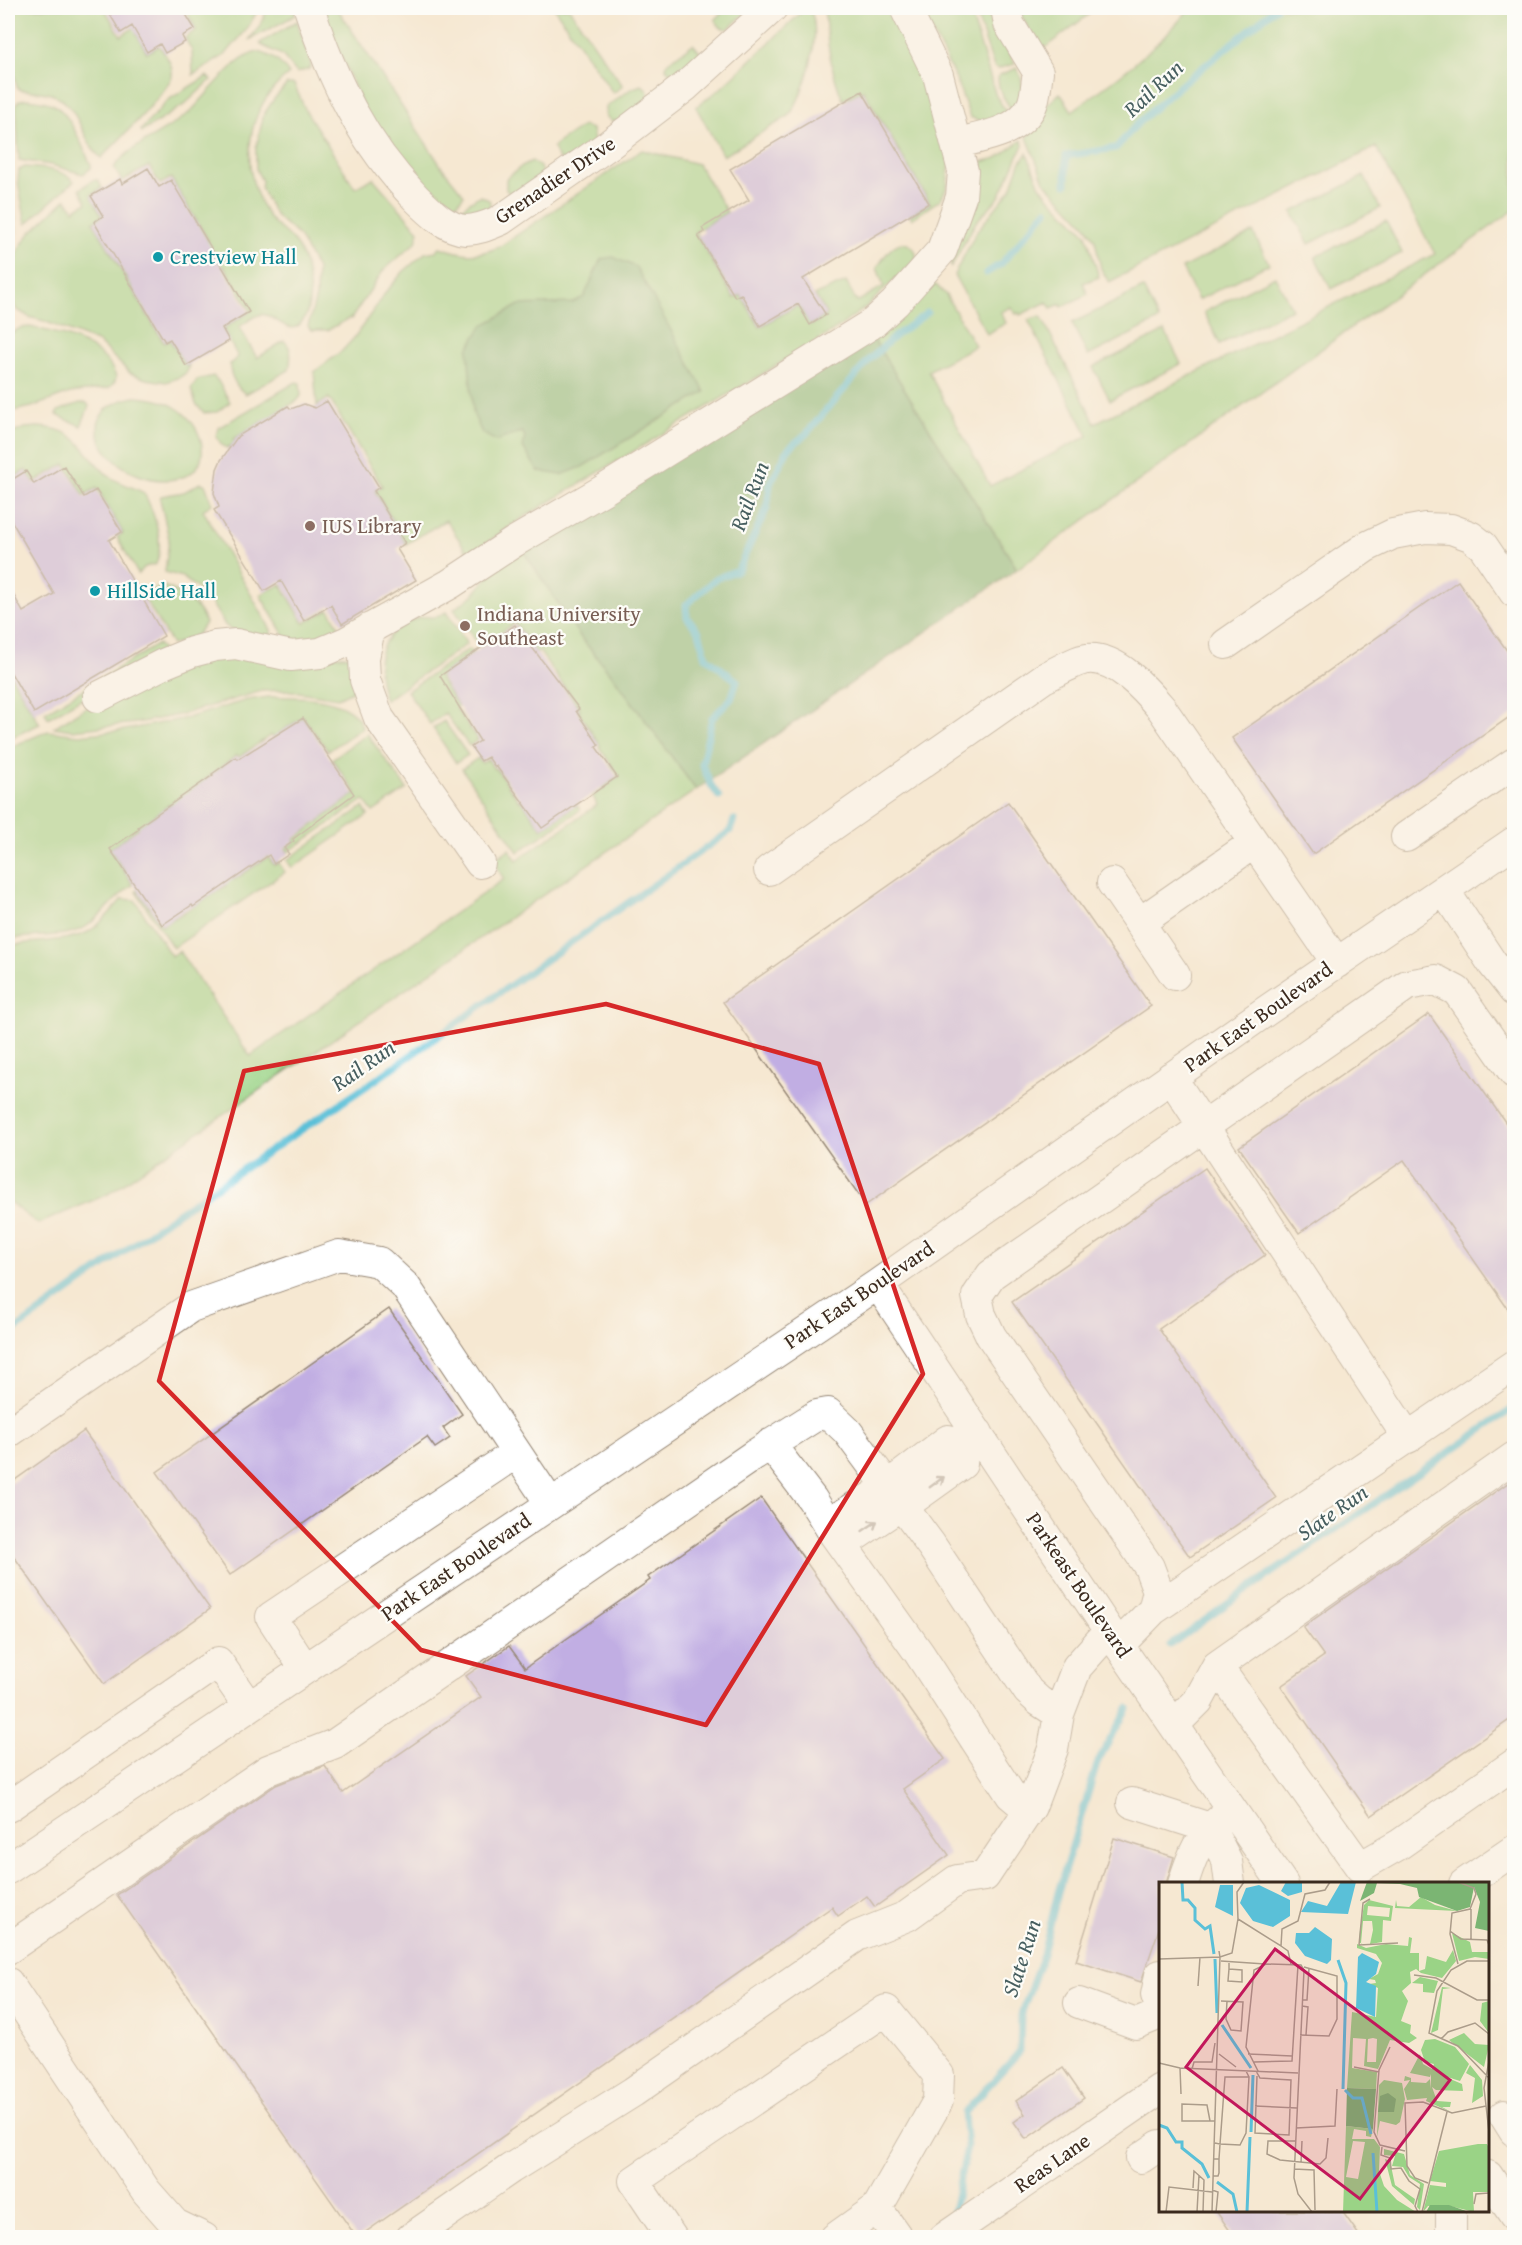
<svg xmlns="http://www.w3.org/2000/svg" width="1522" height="2245" font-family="'Gentium Book Plus',serif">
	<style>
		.green { fill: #9ad386; stroke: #6a7e52; stroke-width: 1.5 }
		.forest { fill: #7bb573; stroke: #5b7048; stroke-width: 1.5 }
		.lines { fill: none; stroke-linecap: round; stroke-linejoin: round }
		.stream { stroke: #5ac0d8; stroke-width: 7 }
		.building { fill: #c1aee3 }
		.minor-casing { stroke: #988978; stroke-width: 32 }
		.minor { stroke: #fff; stroke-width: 30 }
		.oneway { stroke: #a79f9a }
		.marked { fill: none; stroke: #d62828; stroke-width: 4.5; stroke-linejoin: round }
		.culture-dot { fill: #0f9aa8; stroke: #fdfcf7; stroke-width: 2 }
		.education-dot { fill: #8d6e63; stroke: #fdfcf7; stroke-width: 2 }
		.labels { text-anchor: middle; stroke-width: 4.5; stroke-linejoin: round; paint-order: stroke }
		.street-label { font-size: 21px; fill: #3b2a1e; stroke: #fdfcf7 }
		.culture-label { font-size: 21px; fill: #0d838f; stroke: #fdfcf7; text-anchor: start }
		.education-label { font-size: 21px; fill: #785e54; stroke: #fdfcf7; text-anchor: start }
		.water-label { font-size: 22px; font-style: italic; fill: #465e5f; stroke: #fdfcf7 }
		.inset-river { fill: none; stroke: #5ac0d8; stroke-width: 3 }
		.inset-road { fill: none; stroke: #ab9c8a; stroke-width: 1.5 }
		.view { fill: #c2185b; fill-opacity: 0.15; stroke: #c2185b; stroke-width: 3 }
		.inset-edge { fill: none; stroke: #3b2a1e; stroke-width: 3 }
	</style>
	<rect width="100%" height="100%" fill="#fdfcf7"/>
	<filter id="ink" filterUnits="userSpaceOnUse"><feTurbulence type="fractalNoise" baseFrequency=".0167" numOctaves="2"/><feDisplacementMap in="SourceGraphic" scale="12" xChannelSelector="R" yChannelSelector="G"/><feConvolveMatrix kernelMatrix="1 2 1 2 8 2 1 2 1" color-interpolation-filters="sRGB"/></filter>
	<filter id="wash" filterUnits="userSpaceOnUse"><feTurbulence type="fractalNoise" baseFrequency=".008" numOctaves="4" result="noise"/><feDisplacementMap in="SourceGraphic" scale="24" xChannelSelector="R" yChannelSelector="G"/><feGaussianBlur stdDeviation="1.35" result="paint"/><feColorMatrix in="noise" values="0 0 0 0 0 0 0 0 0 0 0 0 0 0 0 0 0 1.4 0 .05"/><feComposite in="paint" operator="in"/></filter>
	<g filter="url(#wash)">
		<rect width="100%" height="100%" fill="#f6e8d2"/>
		<path class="green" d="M8 8H104L121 36 138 25 136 33 147 53 159 46C165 54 174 65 172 76 168 92 115 144 101 158 83 142 80 110 58 97 49 91 32 91 21 90L17 87 8 45Z
			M194 8H259L247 29 225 55 193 75 192 51 185 38 196 30 187 12Z
			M268 8H293L296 15 249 40 259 27Z
			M321 8H337L441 166 464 195 448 215 436 204 367 117Z
			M554 8H569L623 86 613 93Z
			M727 8H751L728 29 721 28 715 20Z
			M806 8H809C824 31 805 94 789 116L723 156 696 107 720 89Z
			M824 8H893L926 68 951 149 947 187 941 199 912 219 910 215 930 203 863 90 843 100C830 71 827 39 824 8Z
			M920 8H969L996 96 1010 117 983 123 970 117 956 79Z
			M974 8H985L1015 64 997 69 994 67Z
			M1022 8H1038L1041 11 1045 8H1097L1041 51 1021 15Z
			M1190 8H1514V210L1017 569 870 334 925 284 936 285 946 295 975 346 928 371 990 486 1088 436 1028 320 1041 316 1095 423 1435 254 1376 147 1109 282 1101 269 1095 240 1088 228 1044 181 1027 137 1039 120 1044 108 1060 93 1072 111C1114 81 1158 48 1190 8Z
			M297 21 311 65 309 69 297 73 282 55 261 45 260 43Z
			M693 44 700 52 701 57 680 76H673L666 68 667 63Z
			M259 52C273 56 281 62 289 74 244 109 238 170 269 217 276 228 290 234 297 246 308 264 317 307 300 324 288 337 273 311 259 315 252 317 245 323 239 327L257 358 284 341C293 347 291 361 289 370L246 394C237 389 229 374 230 364L238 357 223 329 251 311 224 266 212 273 197 247 208 240 171 178 160 184 149 166 122 181 114 168C126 147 171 130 191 111 208 94 237 54 259 52Z
			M1017 68C1026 87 1024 95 1013 112 1006 101 995 88 999 75Z
			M207 76 211 80 184 105 142 132 141 130 168 100Z
			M287 84H294L306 111 355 188 373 178 419 231 416 242 383 271 351 319 350 318 328 330H311L308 326 316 297 317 269 299 236 277 217 272 209 261 188 262 181 256 169V148L264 114 274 99Z
			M641 85C648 88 649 93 649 101L618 121H611L606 116V107L631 89Z
			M27 99C36 100 46 101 54 105 71 114 83 149 91 165V168L83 174 51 165 19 160 16 104 20 100Z
			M583 126 592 129 594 142 565 162 559 159 553 148 556 144Z
			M1022 140 1023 145 999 197 976 222 951 267 949 255 978 168 981 162 997 158Z
			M642 150 698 164 727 212 695 232 734 298 741 295 760 327 798 305 811 325 827 315 815 295 846 282 857 302 884 286 877 268C884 257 896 235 911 246 916 250 917 254 916 260L866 307 832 332 521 519 472 553H468L446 520 406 544 375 491 382 486 329 398 317 406 314 372 342 351 354 338 386 292 403 272 425 253 436 251 440 247C463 255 476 257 499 247Z
			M1027 153 1039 184 1047 195 1086 234 1099 277 1083 283 1088 294 1062 307 1061 304 1051 308 1047 302 1020 315 1019 313 1016 314 1011 307 1001 312 1006 323 987 334 954 275 977 231 1011 189 1020 163Z
			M532 161 540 167 543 176 513 196 506 190V179L522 166Z
			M25 167C40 168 63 169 74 181L26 224 18 181 19 170Z
			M8 170 11 175 16 232 14 236 8 223Z
			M1364 176 1380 208 1309 244 1292 212Z
			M93 180H98L102 188 91 195 102 216 93 222 164 343 170 340 186 366 189 365 187 372 180 377 166 382 146 379 130 373 99 343 44 321 29 317 16 309 10 294 13 264 20 247 30 233 66 199 74 210 87 202 80 189Z
			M479 196 484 197 490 201 489 213 454 217 468 203Z
			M1386 221 1402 253 1331 289 1315 257Z
			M1253 232 1269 264 1198 300 1182 268Z
			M1275 276 1292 309 1220 344 1204 312Z
			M1143 288 1159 320 1088 356 1072 323Z
			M30 327C58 333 101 343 114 372 118 379 115 383 109 388L70 393 32 407 8 412V336L20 328Z
			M1165 331 1181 364 1110 400 1093 367Z
			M213 376 218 381 230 402 217 412 204 413 196 404 191 389 197 380Z
			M296 382 300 383 301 396 297 401 233 439 235 443 227 448 222 445 216 436 218 428Z
			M135 397C150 398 165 400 178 409 205 427 216 471 176 479 116 490 58 411 135 397Z
			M80 403H87L89 406 81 426 56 415 58 411Z
			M37 427C82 428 81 453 109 476 119 484 133 486 144 493 154 512 165 543 156 564L145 567 138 574 117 537 123 533 97 488 84 495 65 464 34 482 26 470 8 480V435L25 428Z
			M200 483 205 484 212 504 203 510 271 630V637L231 630 225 625 207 596 182 577 165 572 169 539 160 499 161 496 184 492Z
			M522 549 582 639 616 680 696 790 108 1194 38 1224 8 1201V946C30 941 69 942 88 932 101 925 112 910 122 899L135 900 171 956 179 951 250 1056 504 879 493 861 509 849 517 860 597 805 593 796 619 776 599 747 600 745 578 711 580 709 539 651 536 653 515 623 480 647 454 609 472 596 490 574Z
			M281 584 304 623 329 609 342 632 329 638 288 642 260 595Z
			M164 586C182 593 199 604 205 623L197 635 172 645 142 594 149 590Z
			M446 612 467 644 385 700C375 670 374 639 407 623 411 621 416 618 420 617 434 615 431 621 446 612Z
			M158 644 163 651 48 718 45 712Z
			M469 649 473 652 439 677 458 706 456 708 478 740 469 746 445 713 430 724 407 691Z
			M220 655 350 656 354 690 338 698 285 690 262 691 179 715 136 723 72 730 54 727 98 700Z
			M11 676 40 724 8 739V678Z
			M269 697C295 696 355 695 362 728L328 751 303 717 273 737 271 735 239 757 237 755 172 806 170 804 110 849 133 885C115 897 103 915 87 926 69 939 30 934 8 940V748L48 731 79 735 125 730 187 718 247 700Z
			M444 721 468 755 456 763 433 728Z
			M367 734 407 789 373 812 364 800 288 852 286 848 295 842 294 840 356 793 332 759Z
			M478 758 482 763 488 759 494 769 496 768 519 801 521 800 542 829 577 805 580 810 518 852 462 769Z
			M363 807 368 815 292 868 287 860Z
			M268 857 274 865 278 862 285 872 173 948 136 892 137 890 162 926 226 886 225 883 232 878 234 880Z"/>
		<path class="forest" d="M613 257 636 267 705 392 582 467 561 475 538 471 523 447 525 436 522 432 496 441 482 433 473 413 468 349 482 326 519 305 572 303 584 297 601 259Z
			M870 334 1017 569 696 790 616 680 582 639 522 549Z"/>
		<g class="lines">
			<path class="stream" d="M1066 184V156L1116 148 1138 123 1171 93 1276 8
				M986 273 1001 264 1047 210
				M719 797 711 785 702 764 712 718 731 699 737 681 706 657 699 632 687 617 686 605 715 579 738 570 767 508 770 484 788 449 806 434 870 359 895 336 927 313
				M8 1335 173 1216 374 1081 730 831 734 820
				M1170 1645 1251 1587 1514 1408
				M953 2211 967 2147 964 2113 1020 2051 1021 2015 1043 1954 1058 1892 1098 1761 1128 1708"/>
		</g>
		<g id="blocks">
			<path class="building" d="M106 8H182L195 29 182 36 185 42 165 53 160 44 147 52 132 26 121 33Z
				M862 91 929 203 803 279 826 315 810 325 798 304 760 326 741 294 735 297 698 236 704 232 702 228 749 200 730 169Z
				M148 168 159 187 171 180 249 312 222 328 229 341 186 366 170 339 165 342 94 222 103 216 91 196 120 179 122 184Z
				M327 401 379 487 374 491 405 543 397 549 416 580 342 624 331 605 304 621 281 581 264 591 214 510 219 507 214 493 217 469 221 460 238 436 288 406 291 409 304 404 315 408Z
				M64 466 84 497 96 490 122 532 109 540 164 636 34 713 8 668V585L23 612 54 594 8 515V482L26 471 34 484Z
				M1458 581 1515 662V713L1313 854 1232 738Z
				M515 625 579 709 576 711 599 745 596 747 617 777 542 828 496 766 495 767 488 757 481 761 471 747 480 741 440 676Z
				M303 718 354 794 293 839 294 841 284 848 289 854 274 864 269 855 193 907 192 905 162 925 110 849 139 829 138 827 213 775 212 774 236 757 238 759Z
				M1008 802 1151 1006 866 1205 723 1002Z
				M1429 1014 1515 1136V1319L1404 1160 1299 1233 1239 1147Z
				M1205 1168 1265 1255 1159 1329 1276 1498 1190 1557 1012 1302Z
				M389 1309 462 1414 443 1428 450 1438 435 1448 427 1437 230 1575 157 1472Z
				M84 1431 210 1609 104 1684 8 1548V1485Z
				M1515 1478V1716L1371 1816 1281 1686 1324 1656 1303 1627Z
				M761 1498 945 1759 903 1789 949 1855 875 1907 867 1896 838 1916 832 1907 357 2238 117 1895 276 1785 325 1766 343 1793 481 1697 466 1676 509 1646 525 1668 650 1580 648 1577Z
				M1114 1838 1174 1857 1166 1884H1161V1923L1141 1982 1076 1961Z
				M1063 2068 1084 2098 1026 2139 1014 2122 1025 2114 1016 2101Z
				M1216 2211H1342L1361 2238H1235Z"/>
		</g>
	</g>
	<g filter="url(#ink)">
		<use href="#blocks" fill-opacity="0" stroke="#988978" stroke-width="1.5"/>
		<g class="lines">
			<g class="minor-casing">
				<path id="minor" d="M309 8C333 81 362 142 416 198 429 211 447 229 466 230 479 230 489 225 501 220L610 144 686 86 772 8
					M957 143C982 137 1020 132 1032 105 1036 96 1036 82 1038 72L1009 24 1006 8
					M370 628 364 658 365 680 379 718 480 863
					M1226 644 1366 547 1393 534 1425 528 1451 529 1470 536 1483 546 1514 592
					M98 697 163 664 192 652 215 646 236 644 291 656 320 653 346 642 450 584 514 542 605 489 873 323 895 303 942 250 961 197 963 171 938 75 905 8
					M1406 837 1514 763
					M769 870 1044 678C1055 673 1076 660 1087 659 1116 656 1145 689 1162 709L1337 963
					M1112 883 1175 975
					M1444 890 1492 963 1514 991
					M1139 923 1254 843
					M1171 1077 1408 1438
					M878 1284 1109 1631 1283 1884
					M8 1433 191 1307 339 1255 379 1262 405 1286 550 1503
					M964 1443 962 1464 909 1502 880 1492 832 1521 834 1534 846 1542 895 1509 894 1496 897 1479 948 1440 964 1443 978 1433
					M770 1444 812 1499 834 1534 919 1653 1011 1795 1029 1810
					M1153 1610 1158 1591 1149 1567 991 1336 981 1315 977 1296 991 1275 1407 985 1436 980 1457 991 1514 1073
					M1119 1645 1153 1610 1514 1365
					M1217 1666 1360 1867 1400 1844 1514 1764
					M305 1669 271 1617 516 1453
					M1174 1725 1198 1701 1217 1666 1514 1457
					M1132 1803 1210 1828 1227 1861 1230 1884
					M8 1807 218 1662 249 1707
					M8 1869 878 1284 1266 1011 1514 842
					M1183 1884C1192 1855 1199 1836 1223 1817
					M1464 1884 1514 1850
					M8 1949 268 1770 335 1744 754 1455 817 1415 828 1413 847 1431 931 1545 1028 1691 1039 1701 1059 1714
					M1160 1975 1156 1995 1160 2007
					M8 1983 146 2191 175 2224 204 2238
					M1079 2003 1136 2024 1160 2014
					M1504 2115 1514 2131
					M1141 2158 1160 2145
					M1488 2176 1514 2215
					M877 2208 898 2238
					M411 2238 510 2169 633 2092 857 1936 907 1916 957 1880 985 1876 1031 1807 1053 1749 1059 1714 1077 1667 1109 1631
					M672 2238 634 2181 886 2010 939 2075 938 2101 877 2208 835 2238
					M944 2238 1160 2089
					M1451 2238V2211"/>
			</g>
			<use href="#minor" class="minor"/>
		</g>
		<defs><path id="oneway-shaft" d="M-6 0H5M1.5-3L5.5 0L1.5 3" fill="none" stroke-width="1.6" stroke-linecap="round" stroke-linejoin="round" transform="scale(1.5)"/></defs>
		<g class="oneway">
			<use href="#oneway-shaft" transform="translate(937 1482) rotate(-36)"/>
			<use href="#oneway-shaft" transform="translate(870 1526) rotate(-34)"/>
		</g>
	</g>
	<path d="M0 0H1522V2245H0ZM606 1004 819 1064 923 1374 706 1725 421 1650 159 1381 244 1071Z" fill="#f6e8d2" fill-opacity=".55" fill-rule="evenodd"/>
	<path class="marked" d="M606 1004 819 1064 923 1374 706 1725 421 1650 159 1381 244 1071Z"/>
	<g class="culture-dot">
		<circle cx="158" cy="257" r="6"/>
		<circle cx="95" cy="591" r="6"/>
	</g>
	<g class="education-dot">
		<circle cx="310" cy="526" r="6"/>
		<circle cx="465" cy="626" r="6"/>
	</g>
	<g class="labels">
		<g class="street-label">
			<text transform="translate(555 180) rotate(-34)" y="7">Grenadier Drive</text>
			<text transform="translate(1258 1017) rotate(-35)" y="7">Park East Boulevard</text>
			<text transform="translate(859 1295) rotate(-34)" y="7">Park East Boulevard</text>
			<text transform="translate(456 1567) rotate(-34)" y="7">Park East Boulevard</text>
			<text transform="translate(1079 1585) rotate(56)" y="7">Parkeast Boulevard</text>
			<text transform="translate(1052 2163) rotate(-35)" y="7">Reas Lane</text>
		</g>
		<g class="culture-label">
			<text x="170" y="264">Crestview Hall</text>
			<text x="107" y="598">HillSide Hall</text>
		</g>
		<g class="education-label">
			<text x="322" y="533">IUS Library</text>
			<text x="477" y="621">Indiana University<tspan x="477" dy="24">Southeast</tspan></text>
		</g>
		<g class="water-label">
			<text transform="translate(1153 88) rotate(-43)" y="8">Rail Run</text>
			<text transform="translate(749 496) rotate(-69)" y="8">Rail Run</text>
			<text transform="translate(363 1065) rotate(-35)" y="8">Rail Run</text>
			<text transform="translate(1332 1512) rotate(-35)" y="8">Slate Run</text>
			<text transform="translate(1021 1958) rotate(-72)" y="8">Slate Run</text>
		</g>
	</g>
	<g transform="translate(1159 1882)">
		<rect width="330" height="330" fill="#f6e8d2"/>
		<path d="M262 15 276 23 298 29 236 26 237 18 238 24 250 25ZM210 18 234 24 232 39 224 38 223 60 206 63 211 62 214 48 213 39H204L202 61 206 64 200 60 201 48 205 23ZM209 24 231 26 230 35 208 33ZM293 51 311 60 313 70H330V77L316 75 300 79ZM250 55 253 56 251 71H260V89L266 87 268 74 287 80 294 68 297 79 283 96 262 91 257 87 251 90 252 101 243 109 249 119 242 139 252 143 251 151 258 156 250 161 231 158 219 187 205 184 207 157 194 156 193 186 218 190 217 207 188 206 193 130 217 135 219 106 210 102 217 101 216 98 210 97 219 92 223 81 217 72 198 66V62L207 66 227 62 249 64ZM214 156 218 157 217 180H208L209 157ZM261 95 279 99 275 111 264 110V102L253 101ZM283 105 292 106 284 107 279 148 272 151ZM330 119V151L321 139 323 121ZM305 151 316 162 330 163 325 185 290 158ZM276 157 296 165 310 182 301 199 282 193 303 202 304 209 277 208 273 205 278 219 292 220 291 225H283L292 230 267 219 268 216 248 218 245 207 251 198 245 199 246 194 252 196V200L267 201 271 197 272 207V192L271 195 251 191 261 172 264 182 273 187 275 182 266 180 262 168 266 158ZM311 183 323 198 324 214 313 221 316 196 307 191ZM225 198 243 201 246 217 241 240 237 243 221 239 218 255 220 203ZM187 244 214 247 212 255 207 254V249L195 247 193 257H215L221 265 220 289 225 304 238 318 257 330H184ZM194 259 206 260 199 297 187 295ZM319 262H328L330 266V310H314L315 330 287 323 269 324 264 330 271 303 287 305V301L271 299 280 269ZM225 267 245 272 251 293 265 302 261 328 258 325 261 302 250 295 244 285 233 284 236 274 225 273ZM226 277 231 279 236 303 256 317 255 323 233 304Z" fill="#9ad386" fill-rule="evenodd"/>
		<path d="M208 0H330V49L316 46 321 20 315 5 311 25 298 29 260 15 258 6 241 2 218 1 215 11 201 19ZM188 206 217 207 214 247 187 244ZM229 211 237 217 235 230H219L221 214ZM271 323H290L307 329 267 330Z" fill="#7bb573"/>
		<path d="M127 0H143V10L129 14 122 9ZM182 0H197L189 32 142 30 149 19 168 24ZM61 3H74V34L56 25ZM100 3 131 18V34L114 45 94 39 81 21 87 6ZM156 45 173 57 172 78 168 82 146 74 136 61 137 51H150ZM203 71 220 80 217 92 207 100 217 104 216 135 197 126 199 75Z" fill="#5ac0d8"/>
		<path class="inset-river" d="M23 0 24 18H29L36 26V38L46 47 51 44 55 72M56 77 58 131M179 78 187 101 184 207M63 143 92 186M186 208 194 216H203L212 252M0 243 8 246 17 260H23V266L43 282 50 296M92 250 94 193M214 271 218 330M58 300 74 312 78 330M88 330 91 255"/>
		<path class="inset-road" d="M299 0 315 6 317 12 311 27 293 31 291 52 299 82M211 17 204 21 200 63 239 61M79 37 122 64 123 47 139 39 146 12 166 8 171 0M291 49 302 57 328 58 330 63M312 58V27M122 64 129 69 132 82M60 69 61 75 73 71 79 37 78 10 85 0M0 77 61 75 53 330M62 79 106 82M330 79H308L292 88 278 109 270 151 299 164 330 196M70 87 83 88V100L69 99 70 87V79M255 93 277 96 318 118H330M39 104 41 75M143 118H148L150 86M62 119 84 120 82 149 72 148 67 137 68 119M143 124 149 125 147 153M141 153 170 154 178 137V94L145 85M282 157 289 150 316 141 330 152M231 165 220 188 215 250 221 263 246 269M60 172 77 185M89 172 133 174M95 180 133 179 139 83M0 181 21 186 139 191M195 185 220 190M21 186 22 212M33 187 35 180H53L56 161M87 189 90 195 87 251 81 263 61 262 66 195H90M97 189 101 196 132 198 130 253 96 251 98 194M99 189 87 165 95 88 107 82 142 83 145 88 135 296 139 312 153 330M96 224 138 226M51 239 48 223 23 222V239H56M137 246 176 244 178 207M330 250 325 206 330 179M137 259H109L108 272 121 278 161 282 167 276 169 256M56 261 61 262 60 277M223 265 222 273 231 276 232 287 242 286 250 299 261 307 256 324 259 330M142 281 143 259M135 287 155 288 156 328M54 294H59L60 291V277H55M269 301 256 296 248 284 246 221 264 220 293 231 327 224M34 306 35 289 45 298 44 330M53 308 59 310 57 330M315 322 317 312 330 311M7 330 10 305 53 310M38 330 40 293M263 330 288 230"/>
		<path class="view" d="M116 67 291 198 201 317 27 185Z"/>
		<rect width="330" height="330" class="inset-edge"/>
	</g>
	<rect width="1522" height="2245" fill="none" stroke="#fdfcf7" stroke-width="30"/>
</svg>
